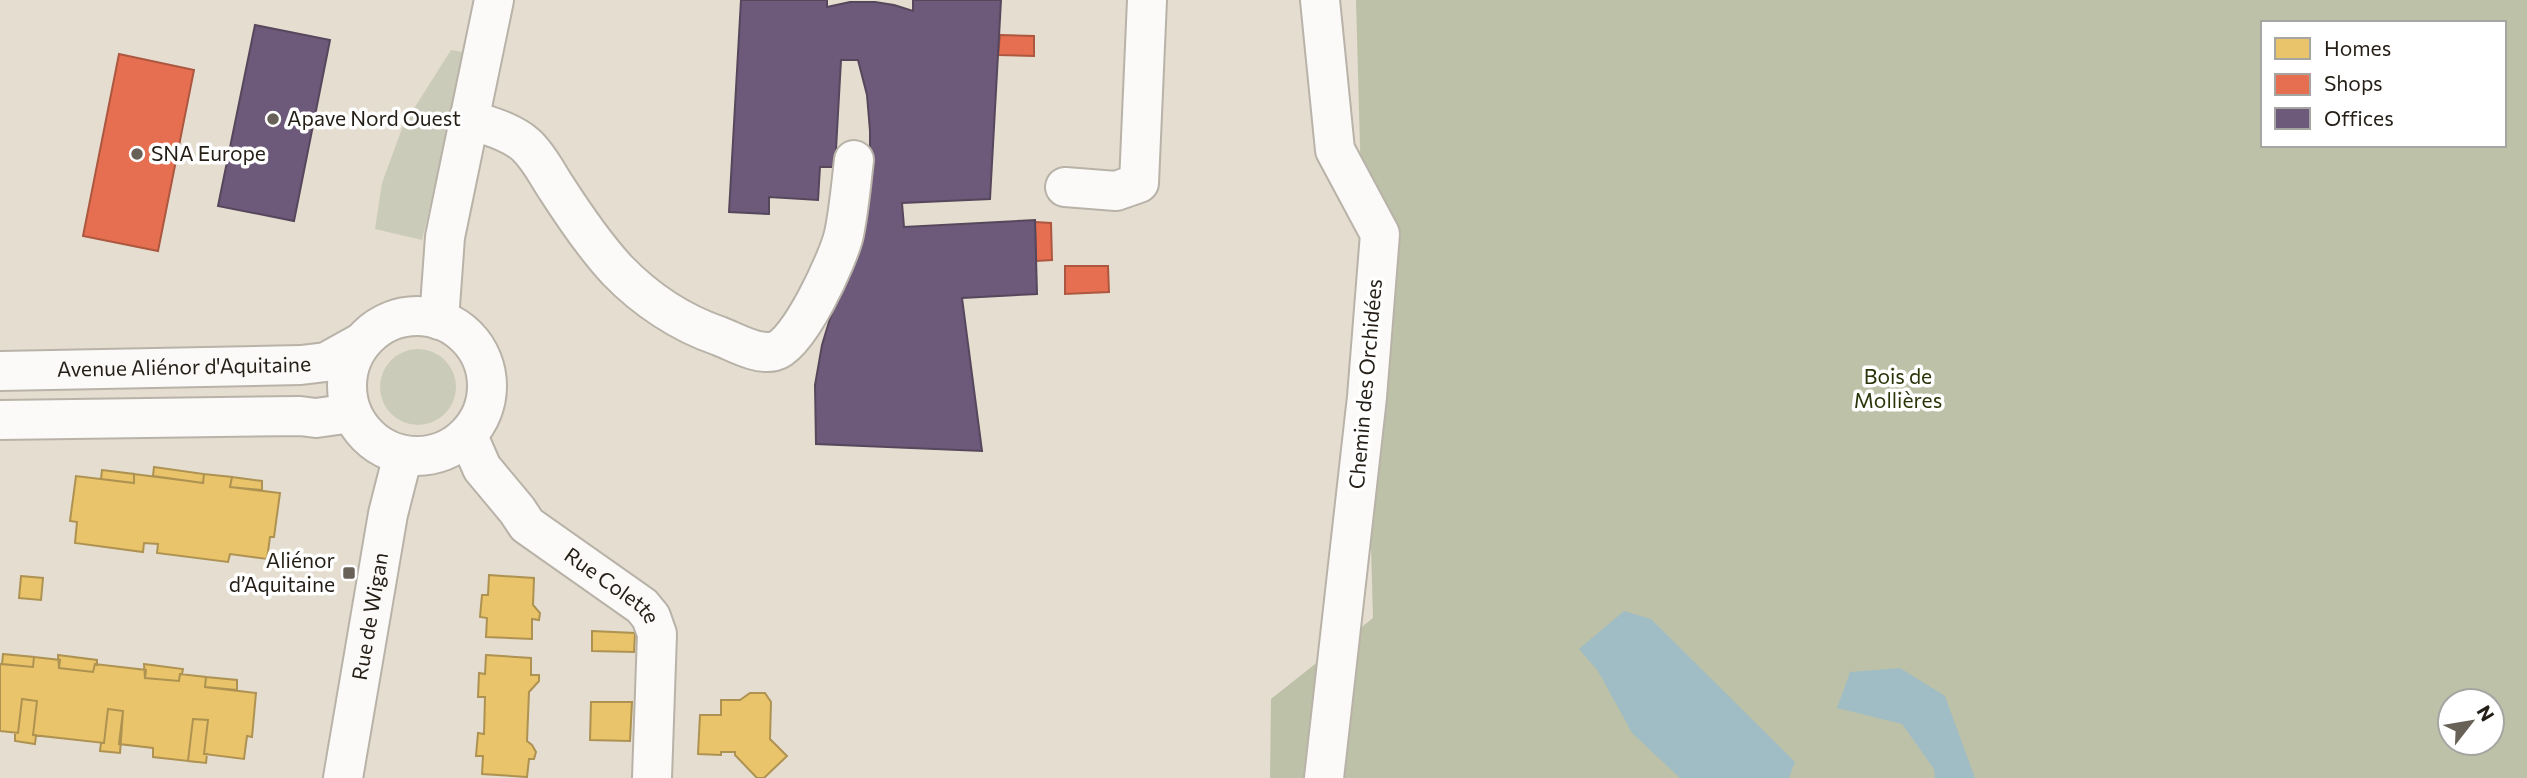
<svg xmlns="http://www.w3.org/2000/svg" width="2527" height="778" font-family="Commissioner,sans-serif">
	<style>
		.green { fill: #cacbb8 }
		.forest { fill: #bdc1a7; fill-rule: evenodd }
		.water { fill: #a0bdc5 }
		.homes { fill: #e9c46a; stroke: #ae9251; stroke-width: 2 }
		.shops { fill: #e76f51; stroke: #ac573f; stroke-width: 2 }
		.offices { fill: #6d597a; stroke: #57475c; stroke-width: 2 }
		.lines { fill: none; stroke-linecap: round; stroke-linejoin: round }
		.minor-casing { stroke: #b8b2a8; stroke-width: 42 }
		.minor { stroke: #fbfaf8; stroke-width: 38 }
		.poi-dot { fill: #686157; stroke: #fff; stroke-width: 2.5 }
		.labels { text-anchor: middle; stroke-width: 7; stroke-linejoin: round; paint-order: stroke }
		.poi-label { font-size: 21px; fill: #241e16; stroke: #fff; text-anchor: start }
		.street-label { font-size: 21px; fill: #241e16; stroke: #fff }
		.park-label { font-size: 21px; fill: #293408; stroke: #fff }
	</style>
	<rect width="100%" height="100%" fill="#e5ddd0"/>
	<path class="green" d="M451 50 463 52 454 104 422 240 375 229 382 183 403 126Z
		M380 387a38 38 0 1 1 76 0a38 38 0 1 1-76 0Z"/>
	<path class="forest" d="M1356 0H2527V778H1270L1271 699 1373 618ZM2263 23H2504V145H2263ZM2450 701H2492V743H2450Z"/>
	<path class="water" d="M1624 611 1651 619 1795 762 1789 778H1680L1632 733 1598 671 1579 649Z
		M1900 668 1945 696 1975 778H1935L1934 769 1902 724 1837 708 1850 672Z"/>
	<path class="homes" d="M154 467 204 474 203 483 153 476Z
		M102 470 134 474V483L101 479Z
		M134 474 203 483 204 474 232 477 230 487 280 493 274 537H270L267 559 230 554 228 562 157 553 158 544 144 543 143 552 75 543 77 522 70 521 76 476 134 483Z
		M232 477 262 481V490L230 487Z
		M489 575 534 578 533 605 540 613 539 620 532 619V639L486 637 487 618 480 617 482 595H488Z
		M21 576 43 578 41 600 19 598Z
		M592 631 635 633 634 652 592 651Z
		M3 654 34 657 33 667 2 664Z
		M58 655 97 660V665L95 664 93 672 59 668Z
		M486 655 531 658V675H539V681L529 692 527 741 532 745 536 752 534 759H529L527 777 482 774 483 756H476L478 733 484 734 485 697H478L479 673 485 674Z
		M34 657 60 660 59 668 93 672 95 664 146 670 145 678 179 681 180 674 206 677 205 687 256 693 252 737 247 736 244 759 204 754 208 720 193 719 188 761 153 757V748L119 744 123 711 108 709 104 743 33 735 37 701 22 699 18 733 0 731V664L33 667Z
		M144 664 183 669 182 674H180L179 681 145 678Z
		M206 677 237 680V690L205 687Z
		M750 693H765L771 702 770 739 787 756 764 778H757L735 755V752H721V755L698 754 700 715H721V700H740Z
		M22 699 37 701 33 735H36L35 744 15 741V733H18Z
		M591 702H632L630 741 590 740Z
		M108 709 123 711 120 753 100 751 101 743H104Z
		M193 719 208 720 204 754H207L206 763 188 761Z"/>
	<path class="shops" d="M1000 35 1034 36V56L998 55Z
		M119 54 194 70 158 251 83 236Z
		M1035 222 1051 223 1052 260 1036 261Z
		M1065 266H1108L1109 292 1065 294Z"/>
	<path class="offices" d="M741 0H827V7L850 2H875L894 5 913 11V0H1001L990 199 902 203 904 227 1035 220 1037 294 962 298 982 451 816 444 815 385 822 345 839 289 870 167V131L867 95 858 60H841L835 167H820L818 200 769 197V214L729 212Z
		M255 25 330 40 294 221 218 206Z"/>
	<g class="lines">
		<g class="minor-casing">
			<g id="minor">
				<path d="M1320 0 1335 150 1380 234 1367 397 1324 778"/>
				<path d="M468 119C488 126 510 131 526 145 539 157 547 174 557 189 575 217 594 245 617 270 645 299 681 323 719 336 735 342 758 356 775 351 798 346 839 258 844 234 849 210 851 185 854 160"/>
				<path d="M1065 187 1116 191 1139 183 1147 0"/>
				<circle cx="417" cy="386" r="70"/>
				<path d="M439 320 445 237 494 0"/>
				<path id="s1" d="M0 371 301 365 326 362 362 342"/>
				<path d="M0 420 300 416 316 418 352 413"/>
				<path id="s2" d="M468 436 482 468 517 510 527 525 642 606 651 617 657 634 652 778"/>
				<path id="s3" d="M343 778 388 514 403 455"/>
			</g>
		</g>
		<use href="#minor" class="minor"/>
	</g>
	<g class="poi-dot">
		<circle cx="273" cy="119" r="7"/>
		<circle cx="137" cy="154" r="7"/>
		<rect x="342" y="566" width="14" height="14" rx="3.5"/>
	</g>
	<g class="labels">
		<g class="poi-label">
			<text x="287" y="126">Apave Nord Ouest</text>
			<text x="151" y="161">SNA Europe</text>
			<text x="335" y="568" text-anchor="end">Aliénor<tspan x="335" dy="24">d’Aquitaine</tspan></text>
		</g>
		<g class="street-label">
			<text dy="7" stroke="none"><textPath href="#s1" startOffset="184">Avenue Aliénor d'Aquitaine</textPath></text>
			<text transform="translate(1366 384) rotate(-85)" y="7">Chemin des Orchidées</text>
			<text dy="7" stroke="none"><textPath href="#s2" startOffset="212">Rue Colette</textPath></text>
			<text dy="7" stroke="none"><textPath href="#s3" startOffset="164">Rue de Wigan</textPath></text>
		</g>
		<g class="park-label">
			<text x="1898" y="384">Bois de<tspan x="1898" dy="24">Mollières</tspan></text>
		</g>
	</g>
	<rect x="2261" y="21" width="245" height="126" fill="#ffffff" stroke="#a7a5a2" stroke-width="2"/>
	<rect x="2275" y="38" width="35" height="21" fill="#e9c46a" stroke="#a7a5a2" stroke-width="2"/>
	<text x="2324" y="56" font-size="21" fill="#241e16">Homes</text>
	<rect x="2275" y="74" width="35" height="21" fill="#e76f51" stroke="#a7a5a2" stroke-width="2"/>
	<text x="2324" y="91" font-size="21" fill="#241e16">Shops</text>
	<rect x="2275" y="108" width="35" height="21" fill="#6d597a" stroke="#a7a5a2" stroke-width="2"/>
	<text x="2324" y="126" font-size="21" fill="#241e16">Offices</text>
	<g transform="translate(2471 722) rotate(59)"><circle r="33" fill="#ffffff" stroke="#a7a5a2" stroke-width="2"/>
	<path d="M0-5L12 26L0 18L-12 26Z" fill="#686157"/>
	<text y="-10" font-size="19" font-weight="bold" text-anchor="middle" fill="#241e16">N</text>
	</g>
</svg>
